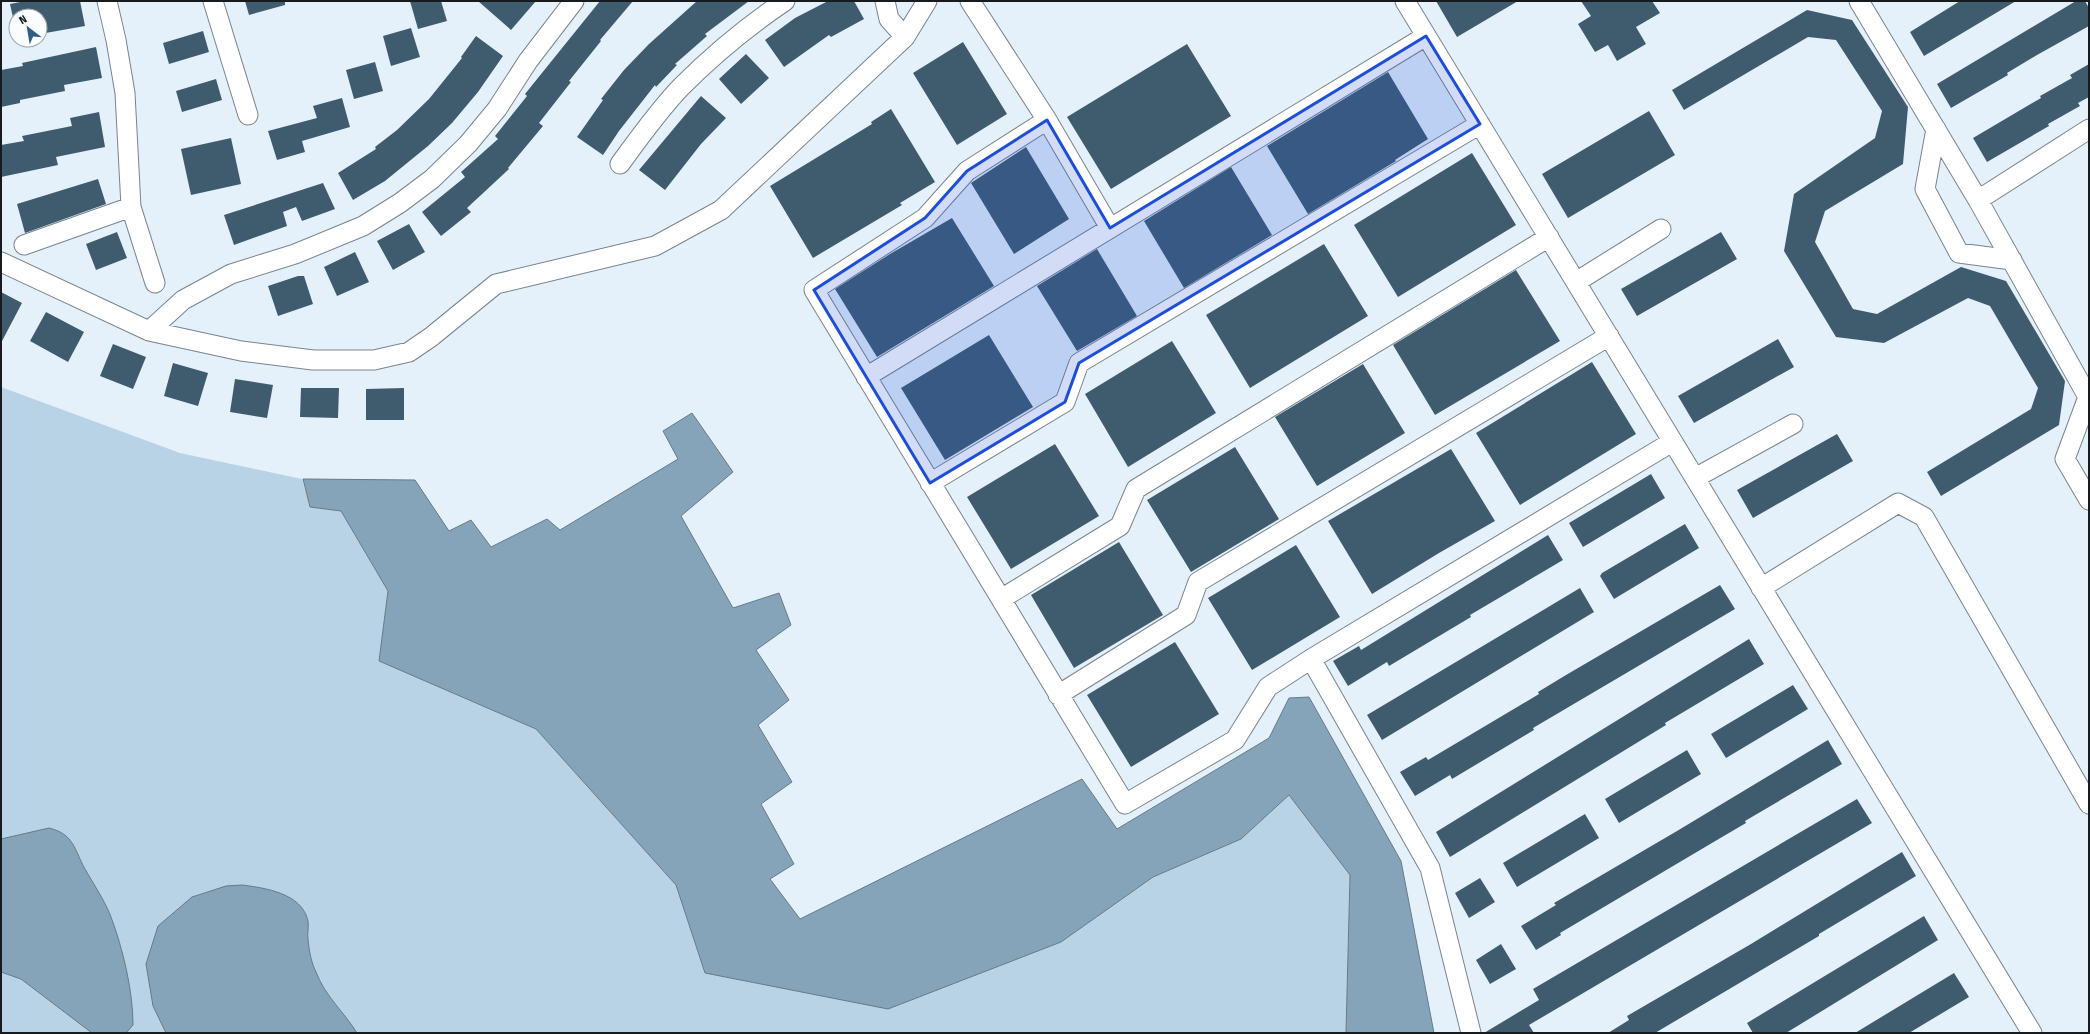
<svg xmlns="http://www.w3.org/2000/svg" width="2090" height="1034" font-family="'Fira Sans Condensed',sans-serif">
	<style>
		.green { fill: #b9d3e6 }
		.water { fill: #85a4b9; stroke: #647b8a }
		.building { fill: #3f5c6f }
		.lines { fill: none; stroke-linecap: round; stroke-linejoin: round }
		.minor-casing { stroke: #79848d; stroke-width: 21 }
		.minor { stroke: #fff; stroke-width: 19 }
		.marked { fill: #1d4ed8; fill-opacity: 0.2; stroke: #1d4ed8; stroke-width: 3; stroke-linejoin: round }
	</style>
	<rect width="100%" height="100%" fill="#e4f1fb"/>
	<path class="green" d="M1 387 180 453 302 479 310 507 341 511 388 591 379 661 536 729 676 885 705 973 1061 942 1153 877 1241 839 1289 795 1350 875 1346 1033H1Z"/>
	<path class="water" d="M692 413 733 472 681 516 733 608 779 593 791 625 756 650 789 700 758 725 792 782 761 804 794 864 770 879 800 919 1082 779 1117 829 1269 738 1289 698 1309 697 1401 861 1434 1033H1346L1350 875 1289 795 1241 839 1153 877 1061 942 888 1009 705 973 676 885 536 729 379 661 388 591 341 511 310 507 303 479 415 480 449 531 471 520 491 547 547 519 560 530 678 459 663 431Z
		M49 828C74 834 74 849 85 869 94 885 105 901 111 917 123 949 133 991 133 1025L126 1033H92L21 979 1 972V839Z
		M242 885C265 888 302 893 308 921 309 927 307 933 308 939 309 950 311 962 316 972 325 996 344 1012 357 1033H166L153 1006 146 964 158 926 192 897 226 886Z"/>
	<path class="building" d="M25 1H80L85 26 40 34V16H16V31L10 4Z
		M245 1H285V5L249 15Z
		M410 1H441L447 21 418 29Z
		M478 1H536L511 30Z
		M600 1H633L600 40 601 41 569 81 571 82 539 123 543 126 508 168 509 169 467 208 471 212 441 236 422 212 465 177 461 172 498 139 495 136 527 96 525 94Z
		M697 1H749L705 34 707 36 675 64 677 65 656 87 655 85 619 131 603 155 577 137 603 100 601 99 624 70 649 44Z
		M828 1H854L864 19 831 37 829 35 784 67 765 40 795 18Z
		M1436 1H1518L1457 37Z
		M1581 1H1652L1660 13 1636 27 1646 44 1617 61 1608 45 1595 52 1578 24 1591 16Z
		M1960 1H2016L1924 56 1910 32Z
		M2076 1H2085L2089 8V26L2037 55 2007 73 2008 75 1951 108 1937 84Z
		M1807 10 1852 20 1908 107 1903 164 1825 211 1815 242 1853 309 1877 314 1961 267 2006 281 2065 381 2059 425 1941 496 1927 472 2031 409 2038 388 1990 306 1968 298 1884 343 1836 337 1784 251 1794 194 1875 138 1882 111 1836 40 1808 37 1684 110 1672 90Z
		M411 28 420 57 391 66 383 36Z
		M203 31 209 52 169 64 163 43Z
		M476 36 503 56 478 92 452 123 428 146 385 181 353 200 338 173 376 149 375 147 397 130 429 99 462 58 461 57Z
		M963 42 1007 114 957 145 913 73Z
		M1187 44 1231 116 1111 189 1067 117Z
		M96 47 102 78 64 85 65 91 20 100V103L1 107V70L23 66 22 63Z
		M746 54 769 78 741 104 719 79Z
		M375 62 383 91 354 99 346 70Z
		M2089 64V97L2078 103 2080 106 2048 124 2049 126 1987 162 1973 138 2041 98 2040 96 2072 78 2070 75Z
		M1388 72 1428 139 1395 160 1396 161 1308 214 1267 146Z
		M216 79 222 100 182 112 176 91Z
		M701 96 726 118 701 144 665 190 639 170Z
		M342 98 350 127 302 141 305 152 277 160 268 131 317 118 313 106Z
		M891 109 935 182 900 203 902 205 813 258 770 186 872 124 871 122Z
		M1649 111 1675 155 1568 218 1542 174Z
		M99 112 105 147 56 157 58 165 1 177V145L24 141 22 136 72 126 70 118Z
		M231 138 241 184 191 195 181 149Z
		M1026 147 1069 219 1014 254 971 183Z
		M1472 153 1516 225 1398 297 1354 225Z
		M1231 167 1272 235 1184 288 1144 221Z
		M98 179 106 204 25 233 17 204Z
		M323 183 335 209 302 221 296 207 283 212 287 226 234 245 224 215Z
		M952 218 994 286 877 357 835 289 890 254Z
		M409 224 425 252 393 270 377 241Z
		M117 232 127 258 96 270 86 244Z
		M1721 232 1737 259 1637 316 1621 289Z
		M1324 244 1368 316 1250 388 1206 315Z
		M1097 249 1137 316 1077 351 1037 286Z
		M355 252 369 282 337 296 324 267Z
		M1516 270 1560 341 1435 415 1393 345Z
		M298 276H304L313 304 278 316 268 286Z
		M1 292 22 303 1 343Z
		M46 312 84 332 68 362 30 341Z
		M989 335 1033 407 945 460 901 388Z
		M1778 339 1794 367 1694 423 1678 396Z
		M1172 341 1216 413 1128 467 1085 394Z
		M113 344 146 357 133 389 100 376Z
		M1592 362 1636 434 1520 505 1476 433Z
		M173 363 208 373 198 406 164 396Z
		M1363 364 1405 433 1317 486 1275 417Z
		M235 379 273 385 267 418 230 412Z
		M301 388H339L338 418 300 417Z
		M404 388V420H366V389Z
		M1837 434 1853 461 1753 518 1737 490Z
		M1055 444 1099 516 1011 569 967 497Z
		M1235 447 1279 519 1191 572 1147 500Z
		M1451 449 1495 521 1439 553 1372 594 1328 521Z
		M1651 474 1665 498 1583 547 1569 523Z
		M1685 524 1699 548 1614 599 1600 576 1602 573Z
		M1548 535 1563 560 1470 615 1471 617 1389 666 1387 662 1348 686 1333 661 1359 646 1361 650Z
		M1119 542 1163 615 1074 668 1031 595Z
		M1296 545 1340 617 1252 670 1208 598Z
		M1720 585 1735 609 1533 728 1534 730 1452 779 1450 775 1415 796 1400 772 1426 757 1428 760 1539 694 1538 692 1566 675Z
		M1580 588 1594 612 1382 740 1367 715Z
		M1749 639 1764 664 1665 723 1666 725 1450 857 1436 832Z
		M1175 642 1219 714 1131 767 1087 695Z
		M1793 685 1808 709 1726 758 1711 734Z
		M1828 740 1842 764 1745 821 1746 823 1717 840 1560 933 1561 935 1536 950 1521 926 1556 905 1554 903 1677 831Z
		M1687 750 1701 774 1619 823 1605 799Z
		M1857 799 1872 823 1529 1025 1534 1033H1484L1539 1000 1533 989Z
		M1585 814 1599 838 1517 887 1503 863Z
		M1902 852 1916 876 1819 934V936L1655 1033H1608L1629 1020 1627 1016 1751 944Z
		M1480 878 1495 902 1469 918 1455 893Z
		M1924 916 1938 940 1786 1033H1753L1747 1023Z
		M1501 944 1516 969 1490 984 1476 960Z
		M1954 973 1969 997 1909 1033H1855Z"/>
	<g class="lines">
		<g class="minor-casing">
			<path id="minor" d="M107 1 116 40 125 93 131 207 155 283
				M213 1 248 115
				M885 1 889 19 905 37
				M970 1 1047 120 967 171 925 218 814 290 1125 804 1235 740 1268 687 1311 659 1430 868 1471 1033
				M1405 1 2032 1033
				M1859 1 1978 200 2088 397 2065 459 2089 500
				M1047 120 1110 228
				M1936 129 1925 189 1959 253 2012 260
				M620 164C639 138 658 111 681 87 713 55 748 26 785 1
				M1978 200 2089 129
				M24 245 131 207
				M1 262 149 331 241 351 313 360H374L409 352 431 337 496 284 655 246 721 210 905 37 927 1
				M1576 282 1661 229
				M149 331 183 300 231 274 295 254 363 226 400 203 432 179 468 144 497 109 528 61 574 1
				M866 377 1426 36
				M1695 478 1793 424
				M930 483 1065 402 1079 363 1480 124
				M1761 588 1898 503 1924 517 2089 804
				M1001 599 1120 526 1136 489 1549 237
				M1311 659 1672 442
				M1058 695 1186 615 1198 582 1609 336"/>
		</g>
		<use href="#minor" class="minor"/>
	</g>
	<path class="marked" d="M1426 36 1480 124 1079 363 1065 402 930 483 814 290 925 218 967 171 1047 120 1110 228Z"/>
	<rect width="2090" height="1034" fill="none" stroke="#171b1e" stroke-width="4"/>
	<g transform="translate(28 28) rotate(329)"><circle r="19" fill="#fafdff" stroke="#9fa3a5"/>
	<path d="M0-3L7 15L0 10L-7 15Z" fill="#316180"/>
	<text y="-6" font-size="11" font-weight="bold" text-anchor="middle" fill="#171b1e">N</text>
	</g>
</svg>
